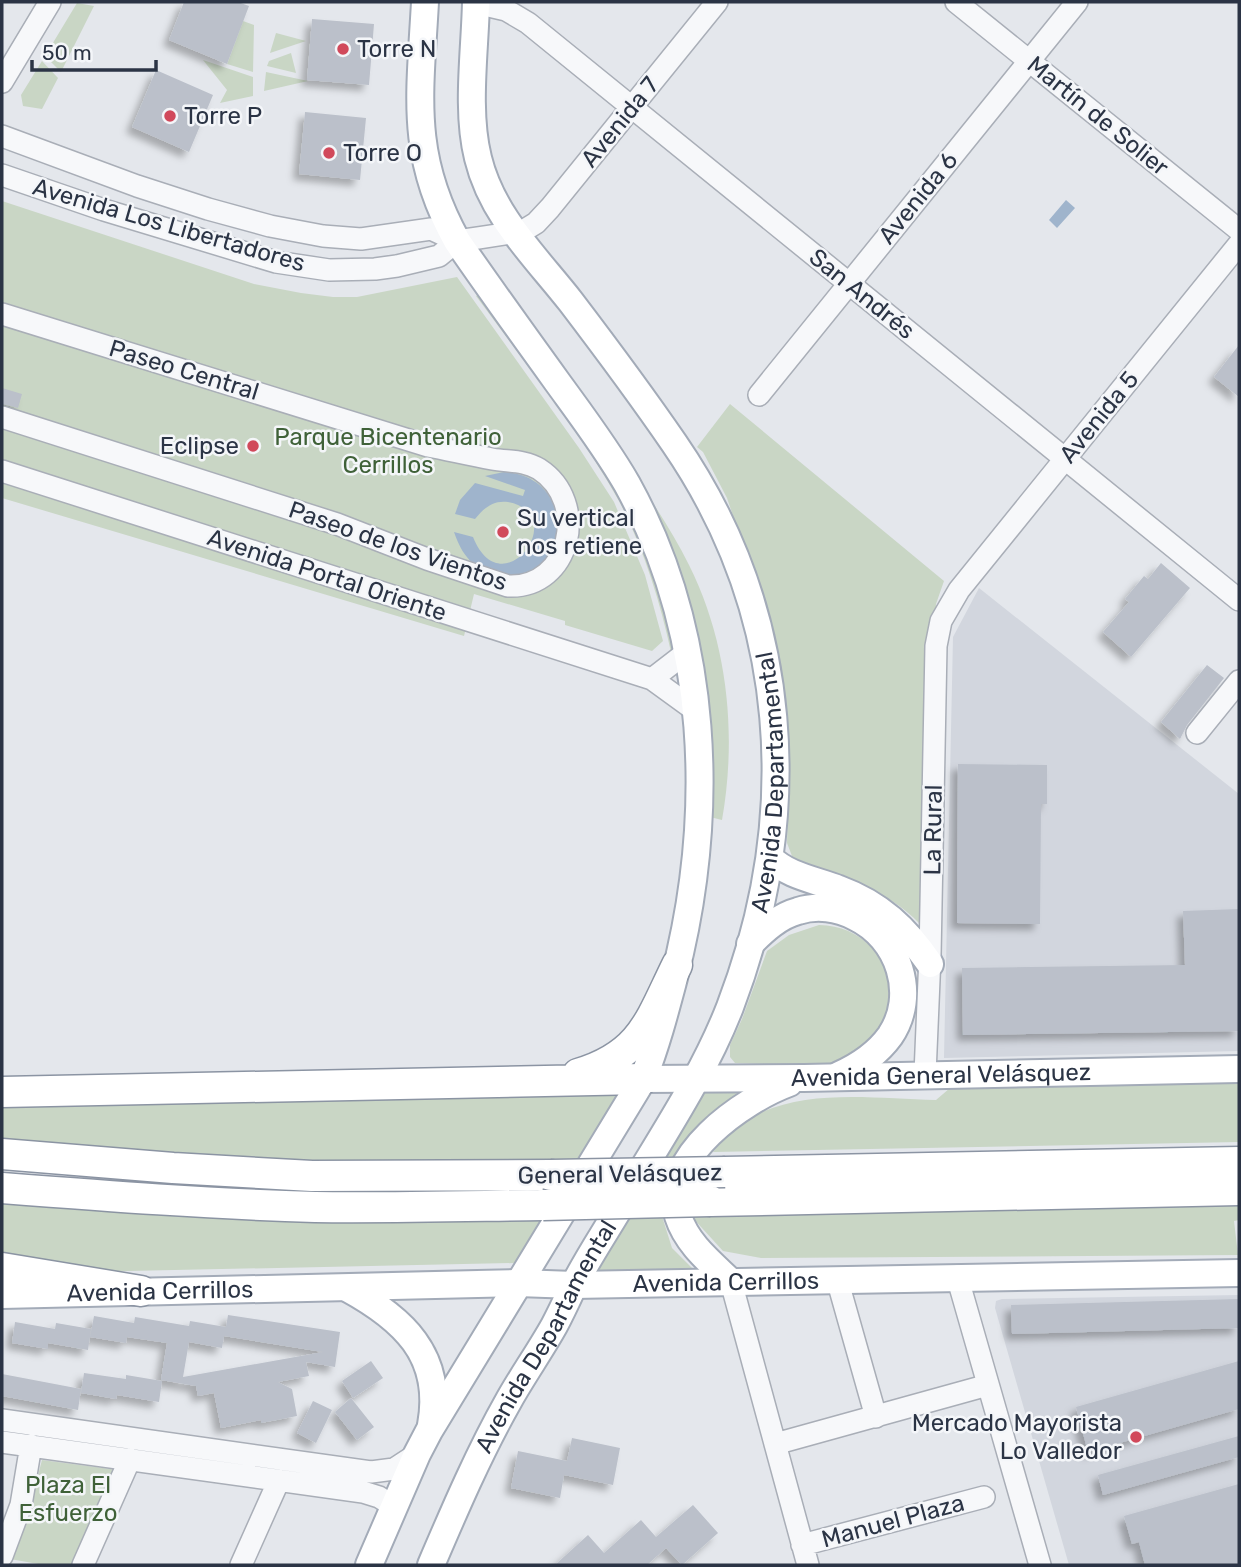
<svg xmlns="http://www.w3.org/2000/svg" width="1241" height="1567" font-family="Rubik,sans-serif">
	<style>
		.built { fill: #d2d6de }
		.green { fill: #c9d6c5 }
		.water { fill: #9fb4cc }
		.building { fill: #bbc0ca; fill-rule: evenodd; filter: url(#shadow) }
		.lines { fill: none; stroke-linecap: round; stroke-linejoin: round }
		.minor-casing { stroke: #a9aeb7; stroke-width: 24 }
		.major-casing { stroke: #a3abb8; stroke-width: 30 }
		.highway-casing { stroke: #8b94a3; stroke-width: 33 }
		.minor { stroke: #f7f8fa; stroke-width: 21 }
		.major { stroke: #fff; stroke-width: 26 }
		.highway { stroke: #fff; stroke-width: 30 }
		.highway-bridge-casing { stroke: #8b94a3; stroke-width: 33; stroke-linecap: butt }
		.highway-bridge { stroke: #fff; stroke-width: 30 }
		.poi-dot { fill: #d1495b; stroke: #f4f6f9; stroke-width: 2.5 }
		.labels { text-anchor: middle; stroke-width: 5; stroke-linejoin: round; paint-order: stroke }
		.poi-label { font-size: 24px; fill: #2b3445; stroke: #f4f6f9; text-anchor: start }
		.street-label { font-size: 24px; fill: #2b3445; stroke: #f4f6f9 }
		.park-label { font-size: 24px; fill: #3f6138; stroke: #f4f6f9 }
	</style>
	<defs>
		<filter id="shadow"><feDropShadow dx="-6" dy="6" stdDeviation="3.5" flood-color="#0004"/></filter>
	</defs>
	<rect width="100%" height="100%" fill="#e4e7ec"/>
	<path class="built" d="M979 588 1239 794V1051L944 1058 953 637Z
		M1239 1295V1565H1069L995 1308 996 1301 1002 1299Z"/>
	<path class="green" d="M77 3 94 6 61 72 45 56Z
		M243 21 254 25 253 72 227 64Z
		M276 33 306 41 270 53Z
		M291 53 296 73 267 66 269 61Z
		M203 60 253 77V96L220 103 227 90Z
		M42 61 58 78 42 109 23 106 21 95Z
		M266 72 308 81 264 91Z
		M2 201 254 284 301 293 333 297H357L457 277 579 448 614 502 645 575 663 641 652 651 565 625V621L474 594 464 636 2 498Z
		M481 293 601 461 646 548 674 639 671 652C660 601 643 547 619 501 579 429 525 363 476 296Z
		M730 404 944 581 936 604 920 924C886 888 841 879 797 860L792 856 787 843 789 758 786 699 777 646 727 498 703 452 697 447Z
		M643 487C659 513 676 538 689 565 728 643 737 735 722 820L710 817Z
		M819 925C881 926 911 993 873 1041 865 1051 834 1064 821 1066L735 1063 730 1057V1045L742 1019 767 951 789 935Z
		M1239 1077V1142L713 1152C720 1144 727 1134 735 1128 791 1085 870 1099 936 1100L950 1088Z
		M700 1089 752 1091 661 1213 672 1248 694 1270 596 1272Z
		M626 1090 581 1164 320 1166 2 1142V1101Z
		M2 1203 269 1218 541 1220 515 1263 81 1272 2 1258Z
		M980 1205H1239V1220L1234 1221 1238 1255 761 1258 723 1251 691 1216Z
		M42 1460 118 1470 77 1565H44L10 1559 25 1525Z"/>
	<path class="water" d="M1066 200 1075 208 1057 228 1049 220Z
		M504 472C582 477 570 587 498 574 473 570 462 555 454 532L473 537C502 609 572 514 508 502 493 500 484 508 475 519L455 514 460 500 475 483 523 496 525 490 485 476Z"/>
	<path class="building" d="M184 2H238L249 6 227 64 169 40Z
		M312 19 374 24 369 85 307 80Z
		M156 70 213 95 189 152 132 127Z
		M305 112 366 118 360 180 299 174Z
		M1239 345V397L1214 377Z
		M2 388 22 394 18 408 2 404Z
		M1161 563 1190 588 1131 657 1103 632 1129 602 1125 599 1144 576 1148 579Z
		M1207 665 1224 678 1187 725 1180 739 1161 722Z
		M958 764 1047 765V804H1041L1040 924 957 923Z
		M1239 909V1031L963 1035 962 968 1185 965 1183 911Z
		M1239 1299V1328L1012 1334 1011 1305Z
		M228 1315 340 1332 335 1367 306 1362 309 1376 278 1382 292 1389 297 1416 261 1423V1420L221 1428 214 1393 198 1396 196 1386 161 1380 167 1343 127 1337 126 1343 90 1337 94 1316 134 1323 135 1317 189 1326 190 1321 226 1327ZM224 1336 323 1352 183 1377 189 1342 222 1348Z
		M15 1322 55 1329 56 1323 91 1329 88 1350 48 1343V1349L12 1343Z
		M371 1361 383 1378 353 1398 342 1381Z
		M1239 1361V1409L1088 1452 1076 1407Z
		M84 1373 126 1379V1375L162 1381 159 1402 117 1395 116 1399 81 1393Z
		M2 1374 81 1389 78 1410 2 1396Z
		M351 1398 374 1427 357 1440 335 1412Z
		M313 1401 332 1410 316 1443 297 1433Z
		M1239 1436V1457L1103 1495 1098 1475Z
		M572 1438 620 1448 613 1485 564 1475 560 1498 511 1488 518 1451 567 1461Z
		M1239 1484V1564L1145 1565 1139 1542 1132 1544 1124 1516Z
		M693 1505 718 1533 682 1565 666 1548 647 1565H555L588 1535 604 1553 641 1520 656 1537Z"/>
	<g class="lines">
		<g class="minor-casing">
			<path id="minor" d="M956 2 1239 230
				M476 3 506 10 528 23 1239 600
				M2 82 50 2
				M2 136 137 186 208 209 270 226 323 236 361 239 431 229 457 241 478 238 523 231 536 223 550 208 717 2
				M2 175 104 210 276 262 329 270 375 269 397 266 439 256 457 241
				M2 314 428 446C449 450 470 455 492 459 509 462 524 460 539 469 590 502 571 589 508 586L427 559 337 524 2 417
				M759 395 1077 2
				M2 471 652 679 696 711
				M652 679 687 652
				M1197 733 1239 681
				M925 1074 930 956 936 646 941 621 959 590 1239 244
				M957 1276 1040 1565
				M837 1279 876 1417
				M731 1282 808 1565
				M2 1420 371 1472 394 1469 417 1454
				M2 1442 363 1492 379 1497 393 1506
				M775 1444 988 1385
				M802 1545 984 1497
				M2 1556 21 1505 31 1445
				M83 1565 130 1459
				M241 1565 279 1480"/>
		</g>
		<g class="major-casing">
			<g id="major">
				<path d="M770 858C788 876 816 880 839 889 880 904 906 929 930 964"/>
				<path d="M750 944C764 930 779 916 798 911 817 905 838 908 855 917 899 938 918 995 890 1036 877 1054 859 1066 839 1075"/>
				<path id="s1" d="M643 1079 804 1078 1239 1069"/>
				<path d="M731 1282C710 1262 687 1244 678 1216 660 1157 743 1100 789 1083"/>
				<path d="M347 1288C402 1318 444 1355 431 1425"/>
				<path id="s2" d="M2 1295 518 1283 574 1285 1239 1273"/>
				<path d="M369 1565 417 1454 429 1431 643 1079C656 1046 665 1012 674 978 716 815 710 634 627 484 607 449 582 416 558 383 524 336 490 289 457 241 409 155 420 95 425 2"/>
				<path id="s3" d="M431 1565C455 1509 479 1453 509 1400 523 1375 540 1351 554 1326 561 1313 567 1300 573 1287 586 1261 602 1237 617 1212 656 1145 702 1079 730 1007 803 816 791 613 674 443 641 395 606 348 571 302 535 256 492 216 478 158 466 110 475 51 476 2"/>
			</g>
		</g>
		<g class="highway-casing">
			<path id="highway" d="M578 1074C642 1055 650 1020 677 965
				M2 1092 643 1079
				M2 1154 173 1168 312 1176 551 1175
				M725 1172 1239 1162
				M2 1188C106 1196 210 1204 315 1207 391 1208 467 1206 543 1205
				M710 1201 1239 1190
				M2 1268 141 1291"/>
		</g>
		<use href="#minor" class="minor"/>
		<use href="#major" class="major"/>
		<use href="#highway" class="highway"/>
		<g class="highway-bridge-casing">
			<path id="highway-bridge" d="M551 1175 725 1172
				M543 1205 710 1201"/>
		</g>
		<use href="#highway-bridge" class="highway-bridge"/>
	</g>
	<g class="poi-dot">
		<circle cx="343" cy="49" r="7"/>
		<circle cx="170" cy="116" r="7"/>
		<circle cx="329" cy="153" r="7"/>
		<circle cx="253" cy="446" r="7"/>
		<circle cx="503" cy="532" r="7"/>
		<circle cx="1136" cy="1437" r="7"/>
	</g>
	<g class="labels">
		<g class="poi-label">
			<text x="357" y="57">Torre N</text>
			<text x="184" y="124">Torre P</text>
			<text x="343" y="161">Torre O</text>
			<text x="239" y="454" text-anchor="end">Eclipse</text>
			<text x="517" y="526">Su vertical<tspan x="517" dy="28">nos retiene</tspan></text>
			<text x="1122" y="1431" text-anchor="end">Mercado Mayorista<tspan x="1122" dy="28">Lo Valledor</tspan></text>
		</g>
		<g class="street-label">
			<text transform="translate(1098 116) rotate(39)" y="8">Martín de Solier</text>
			<text transform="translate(620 122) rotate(-51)" y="8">Avenida 7</text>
			<text transform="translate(918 198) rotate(-51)" y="8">Avenida 6</text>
			<text transform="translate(169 225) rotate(16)" y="8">Avenida Los Libertadores</text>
			<text transform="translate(862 294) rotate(39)" y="8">San Andrés</text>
			<text transform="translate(184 370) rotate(17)" y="8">Paseo Central</text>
			<text transform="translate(1099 417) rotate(-51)" y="8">Avenida 5</text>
			<text transform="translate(398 546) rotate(19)" y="8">Paseo de los Vientos</text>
			<text transform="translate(327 575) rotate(18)" y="8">Avenida Portal Oriente</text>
			<text dy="8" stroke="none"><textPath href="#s3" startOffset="864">Avenida Departamental</textPath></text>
			<text transform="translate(933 830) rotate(-89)" y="8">La Rural</text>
			<text dy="8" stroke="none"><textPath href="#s1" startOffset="298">Avenida General Velásquez</textPath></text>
			<text transform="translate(620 1174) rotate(-1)" y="8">General Velásquez</text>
			<text dy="8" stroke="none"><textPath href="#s2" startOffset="724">Avenida Cerrillos</textPath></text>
			<text dy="8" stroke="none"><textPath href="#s2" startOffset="158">Avenida Cerrillos</textPath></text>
			<text dy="8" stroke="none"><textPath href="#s3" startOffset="256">Avenida Departamental</textPath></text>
			<text transform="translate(893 1521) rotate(-15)" y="8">Manuel Plaza</text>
		</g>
		<g class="park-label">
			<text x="388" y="445">Parque Bicentenario<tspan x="388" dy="28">Cerrillos</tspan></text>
			<text x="68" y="1493">Plaza El<tspan x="68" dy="28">Esfuerzo</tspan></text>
		</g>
	</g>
	<rect width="1241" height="1567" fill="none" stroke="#2b3445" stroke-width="7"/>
	<path d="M32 60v10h124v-10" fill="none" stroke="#2b3445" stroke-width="3.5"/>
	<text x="42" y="60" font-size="21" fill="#2b3445" stroke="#f4f6f9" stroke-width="5" paint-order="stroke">50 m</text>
</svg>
